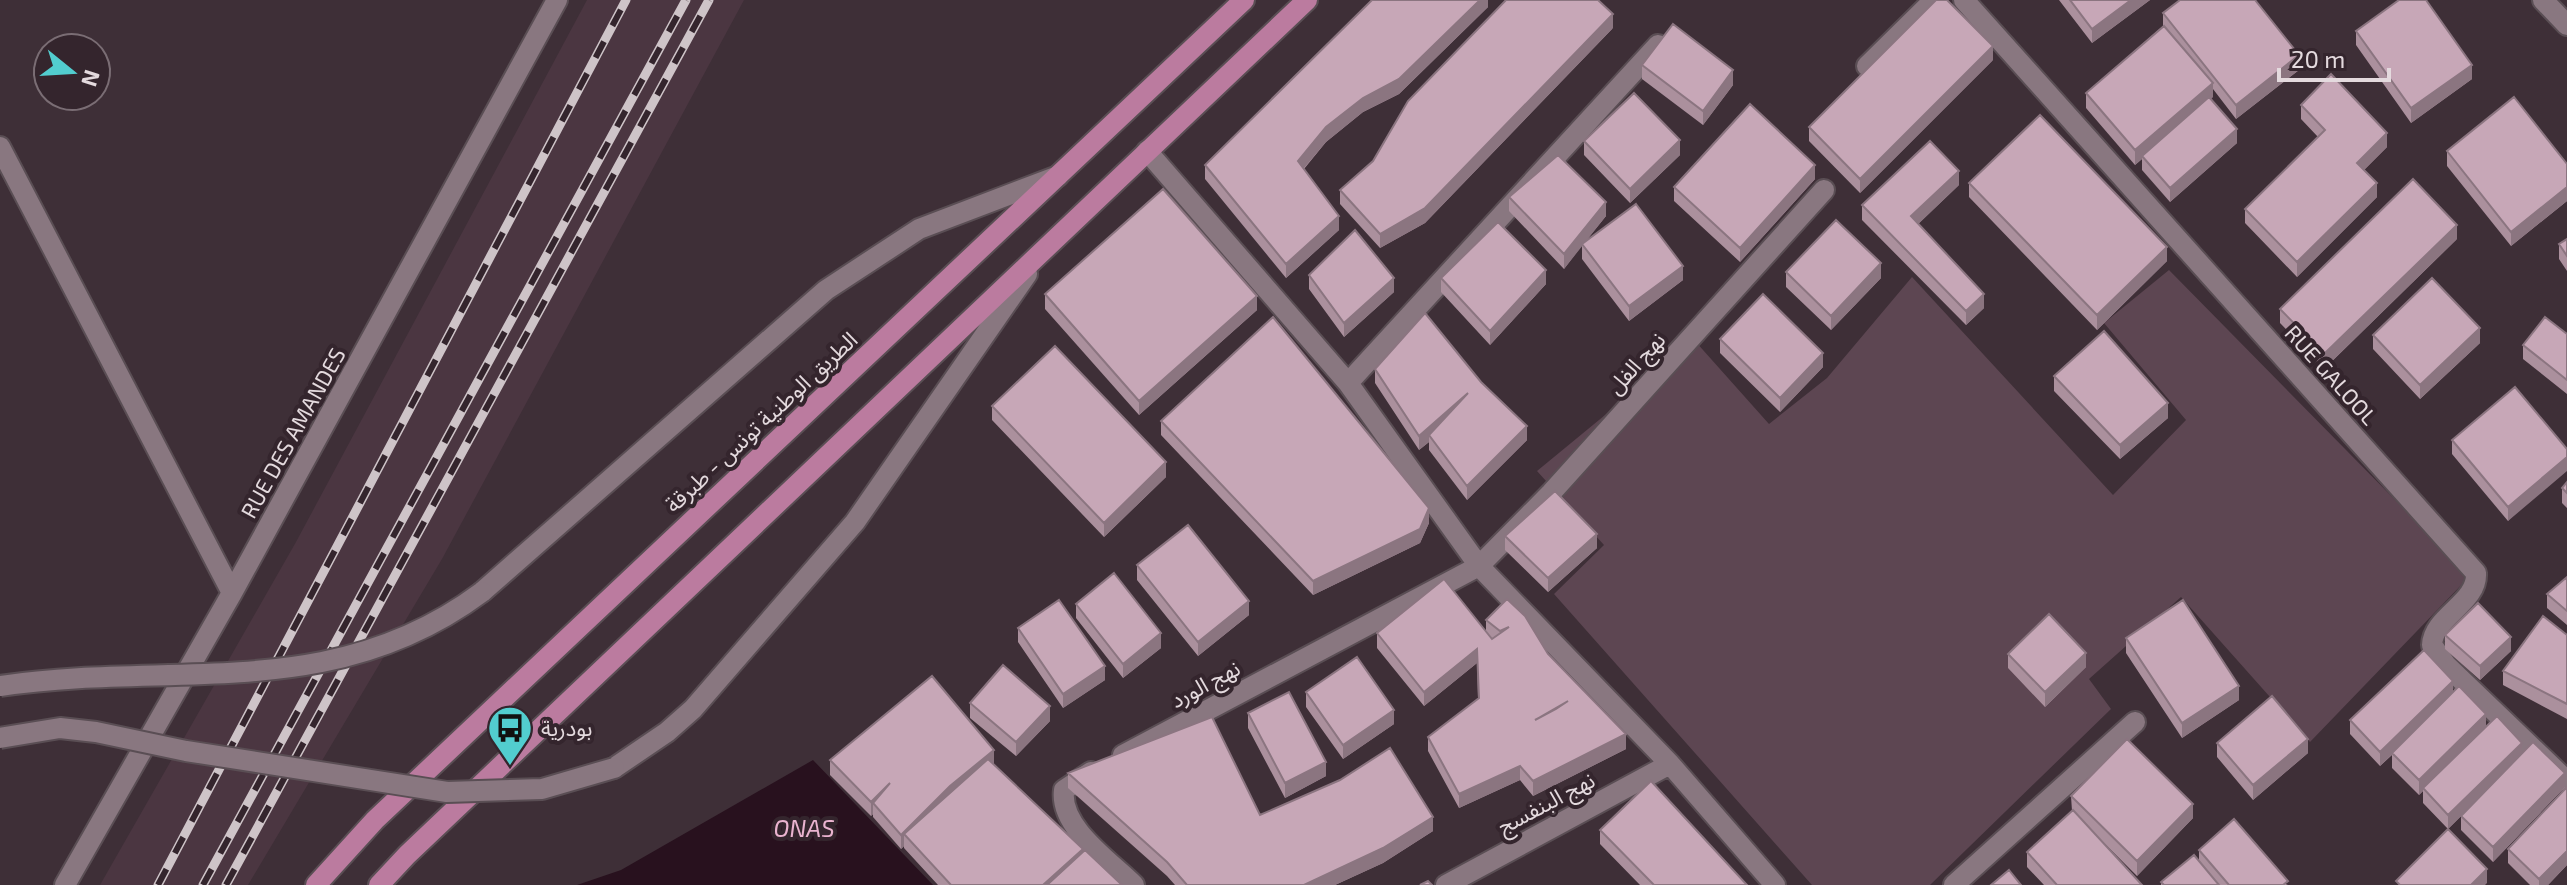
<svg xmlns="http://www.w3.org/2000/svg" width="2567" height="885" font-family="'Exo 2','Noto Sans Arabic',sans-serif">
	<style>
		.built { fill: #4b3641 }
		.green { fill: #5d4652 }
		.water { fill: #28111e }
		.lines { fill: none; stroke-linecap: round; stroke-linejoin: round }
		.minor-casing { stroke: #5a4e54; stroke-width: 24 }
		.major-casing { stroke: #5a4e54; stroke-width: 24 }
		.minor { stroke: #897780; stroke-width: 20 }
		.major { stroke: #bb7b9f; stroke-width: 20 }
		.rail-casing { stroke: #cec4c8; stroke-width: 9 }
		.rail { stroke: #34252d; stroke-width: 6; stroke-dasharray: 18; stroke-linecap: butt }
		.minor-bridge-casing { stroke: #5a4e54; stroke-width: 24; stroke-linecap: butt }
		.minor-bridge { stroke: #897780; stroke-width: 20 }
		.wall { fill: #ab909d }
		.shaded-wall { fill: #8b7580 }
		.building { fill: #c7a7b7; stroke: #8b7580; stroke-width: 2; fill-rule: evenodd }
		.labels { text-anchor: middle; stroke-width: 8; stroke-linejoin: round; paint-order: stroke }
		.street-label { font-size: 22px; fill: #e4dade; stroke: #34252d }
		.poi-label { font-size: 22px; fill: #e4dade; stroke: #34252d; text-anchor: start }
		.water-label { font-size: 24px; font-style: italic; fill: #eab3cf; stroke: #34252d }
	</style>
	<rect width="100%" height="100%" fill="#3e2f37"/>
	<path class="built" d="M587 0H744L442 559 248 885H100L296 542Z"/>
	<path class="green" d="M2169 270 2470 576 2310 742 2181 597 2089 679 2111 709 1930 885H1812L1554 594 1604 545 1537 471 1695 341 1769 424 1827 378 1912 277 2113 495 2186 420 2104 323Z"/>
	<path class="water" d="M813 760 933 885H577L621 870Z"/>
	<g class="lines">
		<g class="minor-casing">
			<path id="minor" d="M1964 0 2476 573C2478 603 2433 616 2432 645L2446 665 2567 781
				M2543 0 2567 25
				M1867 66 1934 0
				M0 147 232 593
				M1147 151 1348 383 1479 566 1670 764 1775 885
				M1348 383 1658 45
				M482 592 826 290 919 229 1058 176
				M1123 755 1479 566 1551 493 1824 190
				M614 768 667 732 693 709 855 522 1027 274
				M1091 772 1064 790C1059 827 1110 861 1134 885
				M65 885 232 593 557 0
				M1446 885 1670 764
				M1954 885 2135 722"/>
		</g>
		<g class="major-casing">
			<path id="major" d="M316 885 375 820 1244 0
				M379 885 407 855 1307 0"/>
		</g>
		<use href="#minor" class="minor"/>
		<use href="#major" class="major"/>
		<g class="rail-casing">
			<path id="rail" d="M158 885 626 0
				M203 885 686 0
				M226 885 709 0"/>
		</g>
		<use href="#rail" class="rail"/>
		<g class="minor-bridge-casing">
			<path id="minor-bridge" d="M0 686C170 660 331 705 482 592
				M0 738 60 728 96 732 186 751 447 792 542 789 614 768"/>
		</g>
		<use href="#minor-bridge" class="minor-bridge"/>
	</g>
	<path class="wall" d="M1488 0V7L1399 94 1363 112 1326 142 1304 169 1339 230 1286 278 1205 179V165Z
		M2059 0H2150L2092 43Z
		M2163 13 2299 70 2236 119 2213 89V97L2211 98 2237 143 2170 202 2142 170V159L2135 165 2086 108V93L2163 26Z
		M1613 28 1425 223 1380 248 1340 204V190Z
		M2356 31 2472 79 2411 123 2356 45Z
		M1993 60 1860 193 1809 141V127Z
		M1642 65 1733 85 1703 125 1642 79Z
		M2301 105 2387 147 2364 170 2377 197 2297 277 2245 223V209L2318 137 2301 119Z
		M1584 141 1680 155 1630 203 1584 155Z
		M2447 151 2567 164V201L2511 246 2447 166Z
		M1815 179 1740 262 1674 201V187Z
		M1969 183 2167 261 2097 330 1969 197Z
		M1959 185 1918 224 1984 308 1966 325 1862 220V205Z
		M1509 197 1606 216 1584 243 1683 280 1629 321 1582 259V245L1564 269 1509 211Z
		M2457 239 2324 369 2280 323V309Z
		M2567 239V271L2559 259V244Z
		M1786 272 1881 278 1831 330 1786 287Z
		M1309 275 1394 292 1344 337 1309 289Z
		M1441 278 1546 284 1490 345 1441 292Z
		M1045 294 1257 310 1139 415 1045 309Z
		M2567 334V394L2523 359V345Z
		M2373 335 2480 343 2420 399 2373 349Z
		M1720 339 1823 367 1780 412 1720 353Z
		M1375 369 1527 440 1467 500 1429 450V442L1419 450 1375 383Z
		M2054 376 2168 418 2120 459 2054 391Z
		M992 406 1166 477 1104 537 992 420Z
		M1161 421 1429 523 1420 543 1313 595 1161 435Z
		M2452 440 2567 449 2508 521 2452 454Z
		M2567 482V508L2562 503V488Z
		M1505 536 1597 548 1548 592 1505 550Z
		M1137 565 1249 615 1198 656 1137 580Z
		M2567 577V625L2547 608V594Z
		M1076 604 1161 648 1123 678 1076 618Z
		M1486 620 1548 654 1626 749 1533 796 1520 780 1459 808 1428 751V737L1478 699 1477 663 1424 706 1377 648V633L1486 631Z
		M1018 628 1105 680 1063 708 1018 642Z
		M2445 635 2511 651 2480 680 2445 649Z
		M2567 635V719L2503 685V671Z
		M2126 638 2239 700 2182 738 2126 653Z
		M2008 654 2086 667 2045 707 2008 668Z
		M1306 692 1394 724 1343 759 1306 707Z
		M2453 692 2486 727 2522 753 2565 787 2493 862 2461 830V816L2467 810 2448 829 2423 803V791L2419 795 2392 768V755L2380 766 2350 734V720Z
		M970 703 1050 721 1016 756 970 718Z
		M1248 713 1326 776 1285 798 1248 728Z
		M2217 743 2308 753 2253 800 2217 757Z
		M830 760 994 765 1083 853 1122 885H938L904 848V846L901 849 873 817V814L871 816 830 775Z
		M1068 773 1260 815 1433 831 1383 863 1335 885H1175L1167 876 1068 788Z
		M2071 796 2193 818 2137 876 2091 830 2142 885H2044L2027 867V852L2072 811Z
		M1600 830 1747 885H1640L1600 844Z
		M2508 849 2567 865 2548 885H2530L2508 863Z
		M2199 850 2288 885H2161V882L2199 861Z"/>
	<path class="shaded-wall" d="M1480 0H1488V7L1399 94 1363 112 1326 142 1298 175V161L1326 127Z
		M2131 0H2150L2092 43V29Z
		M1613 14V28L1425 223 1380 248V234Z
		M1993 46V60L1860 193V179Z
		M2299 55V70L2236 119V105Z
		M2472 65V79L2411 123V108Z
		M1733 70V85L1703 125V111Z
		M2213 83V97L2143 158 2142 156V159L2135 165V150Z
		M2237 129V143L2170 202V188Z
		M2387 133V147L2357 177V163Z
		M1680 140V155L1630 203V189Z
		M1815 165V179L1740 262V248Z
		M1959 171V185L1911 231V216Z
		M2377 183V197L2297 277V262Z
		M2567 187V201L2511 246V232Z
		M1606 202V216L1564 269V254Z
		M1339 216V230L1286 278V264Z
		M2457 225V239L2324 369V354Z
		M2167 247V261L2097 330V315Z
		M1881 263V278L1831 330V316Z
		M1683 266V280L1629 321V306Z
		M1546 270V284L1490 345V331Z
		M1394 278V292L1344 337V323Z
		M1984 294V308L1966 325V311Z
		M1257 296V310L1139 415V401Z
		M2480 328V343L2420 399V385Z
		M1823 353V367L1780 412V398Z
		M1468 393 1429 435V442L1419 450V436Z
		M2168 403V418L2120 459V445Z
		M1527 426V440L1467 500V486Z
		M2567 457V471L2508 521V507Z
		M1166 462V477L1104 537V523Z
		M1429 508V523L1420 543 1313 595V581Z
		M1597 534V548L1548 592V578Z
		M1249 601V615L1198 656V642Z
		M1161 633V648L1123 678V664Z
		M2511 637V651L2480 680V666Z
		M1477 649V663L1424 706V692Z
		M2086 653V667L2045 707V692Z
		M1105 666V680L1063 708V694Z
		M2453 681V696L2380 766V752Z
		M2239 686V700L2182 738V723Z
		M1050 706V721L1016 756V742Z
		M1394 710V724L1343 759V745Z
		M2486 714V728L2423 788V791L2419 795V780Z
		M1626 734V749L1533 796V781Z
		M2308 739V753L2253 800V785Z
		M2522 743V757L2448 829V815Z
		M994 750V764L904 834V846L901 849V835L950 786Z
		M1326 762V776L1285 798V783Z
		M1520 766V780L1459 808V794Z
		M2565 773V787L2493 862V847Z
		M890 783 873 803V814L871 816V802Z
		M2193 804V818L2137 876V861Z
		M1433 817V831L1383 863 1335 885H1304Z
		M1083 849V863L1058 885H1043Z
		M2567 851V865L2548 885H2539V879Z
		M2487 869V883L2485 885H2471Z"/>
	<path class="building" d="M1372 0H1480L1399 79 1363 98 1326 127 1298 161 1339 216 1286 264 1205 165Z
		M1506 0H1598L1613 14 1425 208 1380 234 1340 190 1373 161 1408 101Z
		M1936 0H1947L1993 46 1860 179 1809 127Z
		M2070 0H2131L2092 29Z
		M2180 0H2255L2299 55 2236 105 2163 13Z
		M2399 0H2426L2472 65 2411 108 2356 31Z
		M1673 24 1733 70 1703 111 1642 65Z
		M2164 26 2213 83 2135 150 2086 93Z
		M2331 74 2387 133 2357 163 2377 183 2297 262 2245 209 2325 130 2301 105Z
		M1634 93 1680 140 1630 189 1584 141Z
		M2209 97 2237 129 2170 188 2142 156Z
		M2514 97 2567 164V187L2511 232 2447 151Z
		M1750 104 1815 165 1740 248 1674 187Z
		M2040 115 2167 247 2097 315 1969 183Z
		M1930 141 1959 171 1911 216 1984 294 1966 311 1862 205Z
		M1558 155 1606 202 1564 254 1509 197Z
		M2413 179 2457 225 2324 354 2280 309Z
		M1163 189 1257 296 1139 401 1045 294Z
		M1636 204 1683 266 1629 306 1582 244Z
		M1836 220 1881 263 1831 316 1786 272Z
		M1498 222 1546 270 1490 331 1441 278Z
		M1355 230 1394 278 1344 323 1309 275Z
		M2567 239V256L2559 244Z
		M2432 278 2480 328 2420 385 2373 335Z
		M1763 294 1823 353 1780 398 1720 339Z
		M1425 313 1481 382 1527 426 1467 486 1429 435 1468 393 1419 436 1375 369Z
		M1273 317 1429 508 1420 529 1313 581 1161 421Z
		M2545 317 2567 334V380L2523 345Z
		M2104 331 2168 403 2120 445 2054 376Z
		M1055 346 1166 462 1104 523 992 406Z
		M2515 387 2567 449V457L2508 507 2452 440Z
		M2567 482V493L2562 488Z
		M1555 491 1597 534 1548 578 1505 536Z
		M1188 525 1249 601 1198 642 1137 565Z
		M1114 573 1161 633 1123 664 1076 604Z
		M2567 577V611L2547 594Z
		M1444 579 1492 639 1509 627 1500 631 1486 620 1507 599 1525 616 1548 654 1626 734 1533 781 1520 766 1459 794 1428 737 1479 698 1477 649 1424 692 1377 633ZM1568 701 1556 709 1535 720Z
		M1059 600 1105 666 1063 694 1018 628Z
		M2183 600 2239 686 2182 723 2126 638Z
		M2478 603 2511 637 2480 666 2445 635Z
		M2049 614 2086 653 2045 692 2008 654Z
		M2543 616 2567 635V704L2503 671Z
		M2424 650 2453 681 2380 752 2350 720Z
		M1357 657 1394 710 1343 745 1306 692Z
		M1003 665 1050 706 1016 742 970 703Z
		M932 676 994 750 950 786 901 835 873 803 890 783 871 802 830 760Z
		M2459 686 2486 714 2419 780 2392 753Z
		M1289 692 1326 762 1285 783 1248 713Z
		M2272 696 2308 739 2253 785 2217 743Z
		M2497 716 2522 743 2448 815 2423 788Z
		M1212 717 1260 815 1340 780 1390 748 1433 817 1383 848 1304 885H1187L1167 862 1068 773Z
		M2127 739 2193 804 2137 861 2071 796Z
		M2533 742 2565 773 2493 847 2461 816Z
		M988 759 1083 849 1043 885H951L904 834Z
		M1651 781 1747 885H1654L1600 830Z
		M2567 787V851L2539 879 2508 849Z
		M2073 810 2142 885H2057L2027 852Z
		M2234 819 2288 881 2283 885H2229L2199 850Z
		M2448 829 2487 869 2471 885H2400L2396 881Z
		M1085 850 1122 885H1047Z
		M2194 855 2219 885H2164L2161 882Z
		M2009 870 2021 885H1991Z
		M1428 881 1432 885H1420Z"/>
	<defs>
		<g id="bus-pin" transform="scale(2.3)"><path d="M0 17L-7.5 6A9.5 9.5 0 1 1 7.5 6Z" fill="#52cdcf" stroke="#34252d"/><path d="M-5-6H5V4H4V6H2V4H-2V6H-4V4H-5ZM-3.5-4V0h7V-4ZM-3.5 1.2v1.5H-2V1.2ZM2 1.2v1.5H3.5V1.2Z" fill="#111"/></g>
	</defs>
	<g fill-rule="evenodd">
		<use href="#bus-pin" x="510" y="728"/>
	</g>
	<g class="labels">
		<g class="street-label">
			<text transform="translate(1636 363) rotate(-48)" y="8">نهج الفل</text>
			<text transform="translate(2331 375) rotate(48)" y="8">RUE GALOOL</text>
			<text transform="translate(761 422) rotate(-43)" y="8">الطريق الوطنية تونس - طبرقة</text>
			<text transform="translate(293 433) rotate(-61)" y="8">RUE DES AMANDES</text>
			<text transform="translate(1205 684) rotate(-28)" y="8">نهج الورد</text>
			<text transform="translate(1546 803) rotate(-28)" y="8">نهج البنفسج</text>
		</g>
		<g class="poi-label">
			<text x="541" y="736">بودرية</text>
		</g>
		<g class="water-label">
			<text x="804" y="837">ONAS</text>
		</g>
	</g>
	<g transform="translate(72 72) rotate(108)"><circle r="38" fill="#34252d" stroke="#7a6d74" stroke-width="2"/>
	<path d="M0-6L14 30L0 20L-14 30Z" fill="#52cdcf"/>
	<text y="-12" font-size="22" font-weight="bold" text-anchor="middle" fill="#e4dade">N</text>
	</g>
	<path d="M2279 68v12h110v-12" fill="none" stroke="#e4dade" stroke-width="4"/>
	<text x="2291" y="68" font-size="24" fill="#e4dade" stroke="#34252d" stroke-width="6" paint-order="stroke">20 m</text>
</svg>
